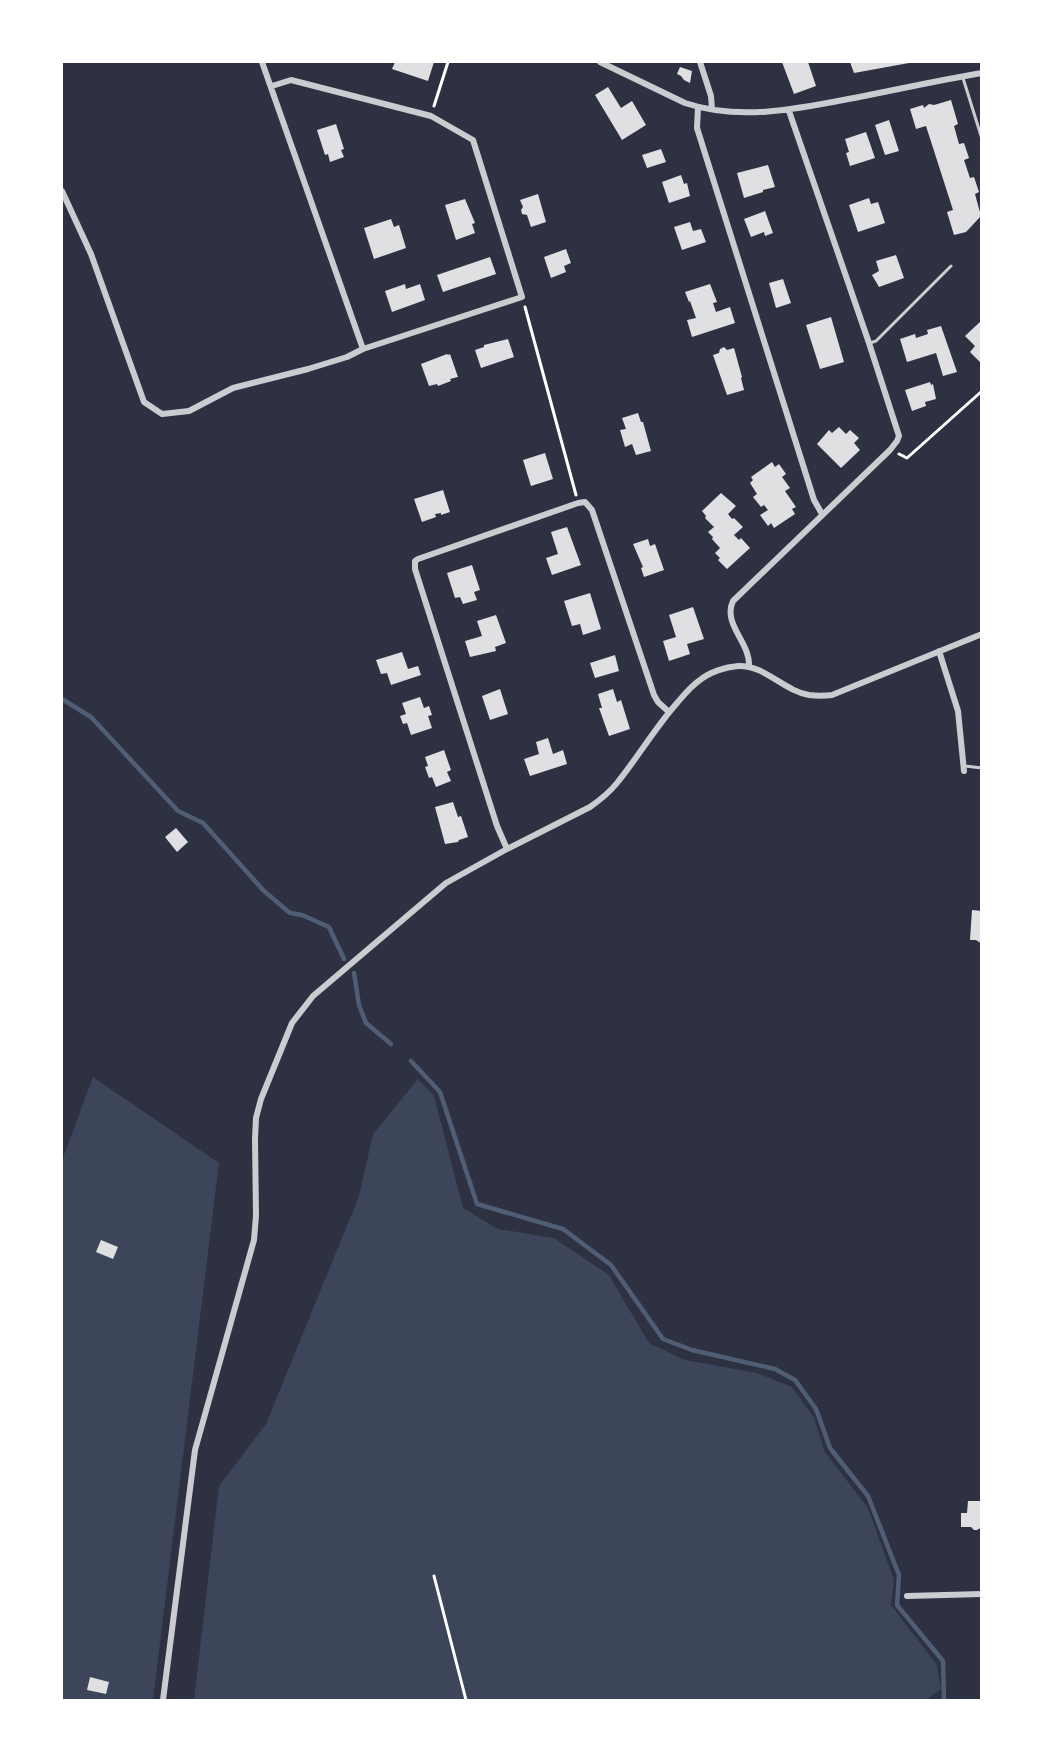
<svg xmlns="http://www.w3.org/2000/svg" width="1043" height="1762" font-family="'Fira Sans',sans-serif">
	<style>
		.green { fill: #3c4559 }
		.lines { fill: none; stroke-linecap: round; stroke-linejoin: round }
		.stream { stroke: #4f5d75; stroke-width: 4.5 }
		.building { fill: #e0e0e3 }
		.path { stroke: #fff; stroke-width: 3 }
		.service { stroke: #caccd0; stroke-width: 3 }
		.minor { stroke: #caccd0; stroke-width: 6 }
	</style>
	<rect width="100%" height="100%" fill="#2d3142"/>
	<path class="green" d="M93 1077 219 1163 153 1700H62V1160Z
		M418 1079 434 1096 463 1208 498 1229 554 1238 609 1275 649 1343 685 1360 757 1373 792 1387 814 1418 825 1452 868 1508 894 1580 891 1605 937 1665 941 1689 926 1700H194L219 1486 266 1424 359 1196 373 1134Z"/>
	<g class="lines">
		<path class="stream" d="M62 699 91 717 178 811 203 823 264 891 290 913 302 915 329 927 344 959
			M354 973 359 1005 366 1023 391 1044
			M411 1061 440 1092 477 1204 563 1229 611 1265 663 1339 692 1350 775 1369 795 1380 816 1409 830 1448 868 1496 899 1575 897 1605 943 1661 944 1700"/>
	</g>
	<path class="building" d="M395 62H434L428 81 392 69Z
		M782 62H808L816 86 794 94Z
		M850 62H909V63L854 73Z
		M680 67 692 71 690 83 684 80 681 76 677 74Z
		M608 87 621 108 632 101 646 125 622 140 595 95Z
		M951 100 958 124 954 126 959 144 964 143 969 158 964 160 970 178 974 177 979 192 975 194 981 216 966 232 954 235 947 212 953 210 926 126 916 129 910 109 923 105 924 108 929 104 934 105Z
		M889 120 899 151 885 155 875 125Z
		M336 124 344 149 341 150 344 157 330 162 328 154 325 155 317 130Z
		M866 132 875 158 850 166 846 153 849 152 845 139Z
		M661 149 666 162 647 168 642 155Z
		M768 165 775 187 763 190V192L744 198 737 173Z
		M681 175 684 184 687 183 690 196 669 203 662 182Z
		M538 194 546 222 531 227 527 215 522 214 521 210 523 207 520 200Z
		M869 198 871 204 878 202 885 223 858 232 849 205Z
		M465 199 475 223 472 224 475 233 456 240 445 205Z
		M765 211 773 233 765 236 764 232 751 237 744 219Z
		M391 219 394 227 399 225 406 248 374 259 364 228Z
		M690 222 693 231 701 229 706 242 682 250 674 227Z
		M566 249 571 263 564 266 566 272 551 278 544 257Z
		M896 255 904 278 879 287 872 275 879 271 876 261Z
		M490 257 496 274 443 292 437 275Z
		M783 279 791 303 776 308 769 283Z
		M405 284 406 289 420 284 425 300 392 312 385 291Z
		M710 284 717 302 713 303 716 312 730 307 735 323 692 337 687 320 696 318 690 301 689 302 685 292Z
		M831 317 844 362 820 369 806 325Z
		M982 320V360L980 362 970 352 975 346 965 336Z
		M941 326 957 372 943 376 936 353 907 362 900 339 915 334 916 338 928 334 927 330Z
		M508 339 514 357 481 368 475 350 484 347V345Z
		M724 347 727 350 734 348 742 377 741 378 744 390 727 395 713 355 719 353 720 349Z
		M447 354 448 355 450 354 458 377 450 379 451 381 438 386 437 384 429 386 421 364Z
		M930 382 931 385 933 384 936 399 925 402 926 406 912 411 905 390Z
		M638 413 641 422H643L651 451 636 455 632 444 625 447 620 430 626 429 622 418Z
		M839 427 846 434 850 430 859 438 854 443 860 450 841 468 817 444 829 430 832 433Z
		M545 453 553 479 531 486 523 460Z
		M772 462 775 467 779 464 786 474 782 477 790 488 785 491 796 507 792 509 795 514 774 528 771 523 768 526 760 515 768 510 764 505 761 507 753 497 757 494 750 483 753 480 751 477Z
		M443 490 450 512 441 515V513L435 514 436 517 422 522 414 499Z
		M721 493 736 506 728 514 732 519 734 518 743 527 734 535 739 540 741 538 750 548 727 569 718 560 720 558 715 553 720 548 712 539 713 537 708 532 714 527 705 518 706 516 702 511Z
		M567 527 581 565 552 575 546 558 558 554 551 532Z
		M648 539 650 546 655 544 664 570 644 577 641 568 643 567 633 544Z
		M472 565 480 590 474 592 477 600 463 604 460 597 455 598 447 573Z
		M590 593 601 629 583 635 580 624 572 626 564 601Z
		M693 607 704 639 687 644 690 654 669 661 663 641 676 637 669 615Z
		M496 615 506 643 495 647 496 651 470 657 465 641 482 636 477 621Z
		M402 652 408 669 418 666 421 675 391 685 387 673 381 674 376 660Z
		M615 655 619 671 595 678 590 663Z
		M500 689 508 714 490 720 482 696Z
		M613 689 617 702 621 700 630 729 609 736 599 708H602L598 694Z
		M420 697 424 708 429 706 432 715 428 716 432 728 411 735 407 723 403 724 400 716 406 714 402 703Z
		M548 738 553 754 563 750 567 764 530 776 524 759 539 754 536 742Z
		M444 750 451 770 447 772 451 781 436 787 432 777 429 778 425 767 428 766 425 757Z
		M453 802 458 817 461 816 468 837 459 840 458 842 445 844 435 807Z
		M176 828 188 842 177 852 165 837Z
		M972 910 982 911V944L976 940H970Z
		M101 1240 118 1247 113 1259 96 1252Z
		M968 1501H982V1527L977 1530H974L971 1527H961V1513H967Z
		M90 1677 109 1682 106 1694 87 1690Z"/>
	<g class="lines">
		<path class="path" d="M434 106 448 62
			M525 307 576 495
			M899 454 907 458 982 391
			M434 1576 466 1700"/>
		<path class="service" d="M963 78 982 139
			M870 343 876 341 951 266
			M965 766 982 768"/>
		<path class="minor" d="M262 62 363 349 522 297 473 140 431 116 291 80 272 86
			M600 62 685 103C742 122 802 108 859 97 900 89 940 80 982 73
			M700 62 711 96 712 109
			M698 107 697 128 814 500 822 514
			M62 191 91 254 144 402 162 414 189 411 233 388 308 369 347 357 363 349
			M939 651 958 711 964 771
			M749 667C751 643 722 624 733 601L890 450 897 441 899 436 869 343 789 111
			M507 849 497 826 415 569V561L418 559 578 503 585 502 592 510 654 695 658 702 669 712
			M907 1596 982 1594
			M163 1700 195 1450 254 1240 256 1216 255 1139 256 1118 261 1099 292 1023 313 996 446 883 507 849 590 807C600 800 609 793 617 783 638 757 655 728 677 703 684 695 691 686 700 680 710 672 725 667 738 666 765 665 784 691 809 695 817 696 824 696 832 695L982 634"/>
	</g>
	<rect width="1043" height="1762" fill="none" stroke="#ffffff" stroke-width="126"/>
</svg>
